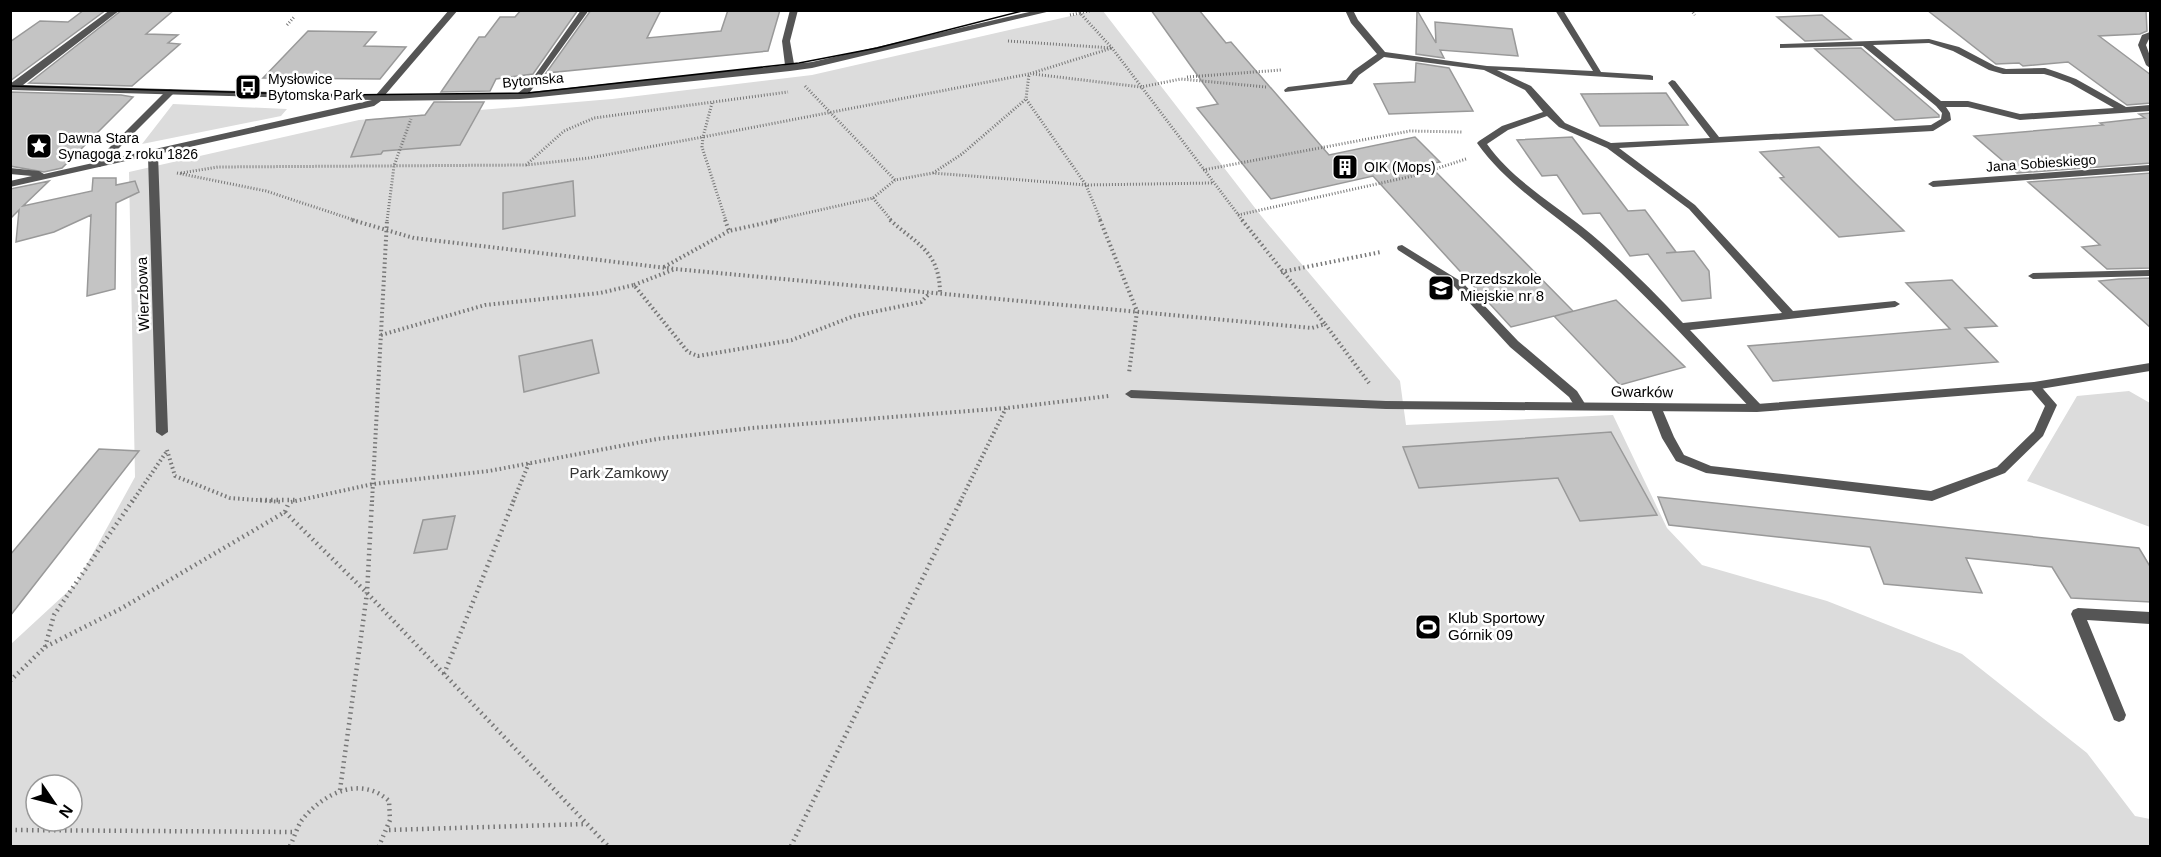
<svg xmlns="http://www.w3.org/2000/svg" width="2161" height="857" font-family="Helvetica,sans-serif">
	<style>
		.green { fill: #dcdcdc; fill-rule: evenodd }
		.building { fill: #c4c4c4; stroke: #999; stroke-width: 1.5 }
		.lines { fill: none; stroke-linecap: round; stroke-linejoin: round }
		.path-far2 { stroke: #777; stroke-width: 3; stroke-dasharray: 1 2; stroke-linecap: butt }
		.path-far1 { stroke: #777; stroke-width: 4; stroke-dasharray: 1.5 3; stroke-linecap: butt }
		.path { stroke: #777; stroke-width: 4.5; stroke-dasharray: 1.5 4; stroke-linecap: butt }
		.service { fill: #555; fill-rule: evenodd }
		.minor { fill: #555; fill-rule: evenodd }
		.tram { stroke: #000; stroke-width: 1.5 }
		.labels { text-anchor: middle; stroke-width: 5; stroke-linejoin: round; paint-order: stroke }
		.far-poi-label { font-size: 14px; fill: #000; stroke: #fff; text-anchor: start }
		.far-street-label { font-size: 14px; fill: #000; stroke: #fff }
		.poi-label { font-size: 15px; fill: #000; stroke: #fff; text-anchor: start }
		.street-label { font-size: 15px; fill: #000; stroke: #fff }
		.park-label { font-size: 15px; fill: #333; stroke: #fff }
	</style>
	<rect width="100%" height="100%" fill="#fff"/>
	<path class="green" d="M1097 10 1103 11 1262 217 1400 381 1406 425 1613 415 1667 528 1702 565 1827 601 1962 654 2087 753 2135 816 2150 819V846H11V644L76 584 135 477 129 172 359 120 612 99 812 75ZM36 785H72V821H36Z
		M173 104 287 109 281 116 142 144Z
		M2129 391 2150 403V527L2027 481 2077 396Z"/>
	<path class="building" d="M84 10H106L10 81V42L40 21 68 22Z
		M122 10H174L146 34 178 35 168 43 180 44 132 86 29 83Z
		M521 10H578L533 74 496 79 490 91 441 92 479 37H485L500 17H515Z
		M591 10H661L647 38 721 31 728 10H780L768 51 546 73Z
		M1151 10H1199L1226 43 1231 42 1329 155 1415 137 1440 162 1428 164 1573 311 1555 316 1616 300 1685 367 1620 385 1554 316 1511 327 1373 176 1271 199 1197 108 1218 104Z
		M1417 10 1436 43 1435 22 1512 29 1518 56 1440 50 1444 58 1416 54Z
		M1927 10H2146L2147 31 2140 34 2099 36 2151 75V103L2127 105 2068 62 2023 66 2019 63 1996 64Z
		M1822 15 1851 39 1805 41 1777 17Z
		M308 31 376 32 364 46 406 47 380 79 263 78Z
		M1861 48 1939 115V117L1895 120 1815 49Z
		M1416 63 1449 68 1473 111 1389 114 1374 84 1415 82Z
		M10 92 121 95 133 97 62 168 44 172 10 166Z
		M1666 93 1688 125 1600 126 1581 94Z
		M434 102H484L460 145 383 151 381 154 351 157 366 120 425 115Z
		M2151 113V163L2017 173 1974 136 2103 125 2100 123 2145 118 2139 114Z
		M1572 137 1628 211 1645 210 1676 252 1666 253 1694 251 1709 271 1711 298 1682 301 1648 254 1630 256 1600 213 1583 214 1557 175 1542 176 1517 140Z
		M1819 147 1855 183 1904 231 1839 237 1780 178 1784 177 1760 152Z
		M2151 173V268L2107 269 2082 247 2100 245 2028 182Z
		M93 178H116V185L135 181 139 192 116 203 115 289 87 296 91 215 54 232 16 242 19 210 10 219V189L49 181 23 206 92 191Z
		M573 181 575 216 503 229V193Z
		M2151 278V328L2099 281 2119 279Z
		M1952 280 1997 326 1965 328 1998 362 1773 381 1748 346 1950 329 1906 283Z
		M592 340 599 373 524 392 519 356Z
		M1611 432 1657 515 1580 521 1558 478 1419 488 1403 447Z
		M99 449 139 451 10 616V555Z
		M1658 497 2139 548 2151 568V602L2071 598 2052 567 1966 558 1982 593 1884 584 1870 547 1669 525Z
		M455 516 447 549 414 553 423 520Z"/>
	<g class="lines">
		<path class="path-far2" d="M1691 10 1695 15
			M1080 13 1093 10
			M1070 15 1080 13 1112 48 1243 221
			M287 25 295 16
			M1008 41 1112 48 1029 74
			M1033 74 1141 87 1181 79 1266 87
			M1187 77 1281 70
			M805 86 895 180
			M712 103 703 137 1029 74 1026 99 1086 185 1101 221
			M526 165 564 131 594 118 788 92
			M1203 170 1410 131 1463 132
			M177 173 266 191 357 221
			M181 173 218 167 526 165 589 158 703 137 702 147 726 221
			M933 173 962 154 1026 99
			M873 198 892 221
			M1238 215 1417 175 1466 159
			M387 221 394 166 411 119
			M771 221 873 198 895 180 933 173 1086 185 1212 183"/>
		<path class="path-far1" d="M352 220 414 238 675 269 1312 328 1325 324 1369 383
			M725 220 729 231 778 220
			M890 220C918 245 940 252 940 294
			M1100 220 1137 311 1129 373
			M1242 220 1325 324
			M664 267 729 231
			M1281 272 1381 252
			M634 285 675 269
			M381 335 485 305 600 293 634 285 688 352 698 356 792 340 854 316 921 302 930 293
			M167 450 175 476 230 498 282 502
			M132 502 167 451
			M291 502 373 484 489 471 657 439 752 428 1007 408 1109 396
			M372 502 387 220
			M513 502 529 463
			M960 502 1006 408"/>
		<path class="path" d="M260 500H298
			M285 512 367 593 608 846
			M45 647 54 615 133 500
			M444 674 514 500
			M10 681 45 647 122 608 285 512 289 502
			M340 790 367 593 372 500
			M10 830 293 832
			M389 830 586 824
			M290 846C294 838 297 827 302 820 323 793 361 775 389 801L390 820 379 846
			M791 846 961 500"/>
		<path class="service" d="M1345 10H1353L1358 20 1385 52 1487 66 1593 71 1555 10H1563L1601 72 1650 75 1653 76V80L1497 70 1531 86 1565 123 1611 143 1710 138 1668 83 1672 80 1675 81 1719 137 1931 125 1941 119 1942 113 1936 106 1863 46 1780 48V44H1783L1929 39 1959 47 1995 66 2006 69 2045 68 2057 72 2076 79 2126 107 2150 105V111L2020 120 1968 107H1946L1950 113 1951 120 1933 131 1619 148 1695 205 1793 311 1895 301 1900 304 1895 307 1690 330 1761 405 1763 408 1761 411H1753C1702 356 1652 300 1596 250 1556 214 1509 188 1477 143L1479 141 1502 126 1543 112 1525 90 1484 70 1384 57 1359 75 1352 84 1285 92 1284 90 1288 87 1346 80 1353 71 1377 54 1351 23ZM1929 43 1953 51 1989 70 2003 74H2044L2051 76 2070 83 2114 108 2020 114 1968 101H1941L1873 45ZM1547 116 1559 127 1607 148 1689 209 1782 313 1683 323C1654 292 1623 261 1591 234 1555 204 1514 182 1487 144L1508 130Z
			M2150 32V37L2146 45 2150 56V68L2146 65 2138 45 2142 35Z
			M170 89 173 90V94L100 167H94V163L167 90Z
			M1402 245 1462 282 1518 341 1577 391 1587 407 1585 410H1577L1569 397 1510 347 1454 286 1398 250 1397 248 1398 246Z
			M2150 270V276L2033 279 2028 276 2033 273Z
			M2034 382 2038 383 2057 405 2043 436 2005 473 1932 501 1706 473 1676 461 1662 438 1650 407 1652 404H1660L1674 437 1684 455 1711 466 1931 491 1997 467 2034 431 2045 406 2028 386Z
			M2078 608 2150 612V624L2087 620 2126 715 2124 720 2119 722 2114 720 2112 715 2071 614 2073 610Z"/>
		<path class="minor" d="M110 10H120L23 85 376 95 449 10H458L385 95 518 93 528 85 581 10H589L530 92 785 65 782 41 790 10H798L790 41 794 64 812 62 1038 10H1055L812 68 790 71 520 99 381 101 374 106 158 154 168 432 162 436 156 432 148 156 10 187V181L32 176 10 174V168L39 171 44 174 372 100 10 90V84Z
			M2150 165V171L1933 187 1928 184 1933 181Z
			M2150 363V371L2034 390 1757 412 1386 409 1131 398 1125 394 1131 390 1386 401 1757 404 2034 382Z"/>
		<path class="tram" d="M10 86 333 95 528 93 799 63 877 48 1026 10"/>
	</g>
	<defs>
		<g id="bus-square" transform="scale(1.35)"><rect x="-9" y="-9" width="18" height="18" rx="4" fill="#000" stroke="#fff"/><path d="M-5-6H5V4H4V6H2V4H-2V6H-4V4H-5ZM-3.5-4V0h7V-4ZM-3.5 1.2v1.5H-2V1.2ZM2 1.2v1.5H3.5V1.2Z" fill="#fff"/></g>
		<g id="sight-square" transform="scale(1.35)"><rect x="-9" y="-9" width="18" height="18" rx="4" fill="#000" stroke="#fff"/><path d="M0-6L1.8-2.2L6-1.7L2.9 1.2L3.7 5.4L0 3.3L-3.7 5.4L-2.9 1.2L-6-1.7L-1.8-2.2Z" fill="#fff"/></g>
		<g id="building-square" transform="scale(1.35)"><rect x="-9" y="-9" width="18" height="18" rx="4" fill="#000" stroke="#fff"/><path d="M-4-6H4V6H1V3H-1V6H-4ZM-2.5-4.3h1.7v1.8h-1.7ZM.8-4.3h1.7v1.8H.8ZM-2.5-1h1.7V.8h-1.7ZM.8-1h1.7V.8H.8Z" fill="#fff"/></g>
		<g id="school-square" transform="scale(1.35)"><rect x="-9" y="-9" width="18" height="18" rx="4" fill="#000" stroke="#fff"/><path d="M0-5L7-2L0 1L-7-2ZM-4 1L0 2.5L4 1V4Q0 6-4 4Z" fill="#fff"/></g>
		<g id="stadium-square" transform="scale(1.35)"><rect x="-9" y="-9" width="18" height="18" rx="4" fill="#000" stroke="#fff"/><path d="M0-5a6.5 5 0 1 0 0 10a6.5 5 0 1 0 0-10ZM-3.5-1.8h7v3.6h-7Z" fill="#fff"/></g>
	</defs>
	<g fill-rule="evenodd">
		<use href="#bus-square" x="248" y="87"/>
		<use href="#sight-square" x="39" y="146"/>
		<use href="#building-square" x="1345" y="167"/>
		<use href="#school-square" x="1441" y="288"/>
		<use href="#stadium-square" x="1428" y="627"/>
	</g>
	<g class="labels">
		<g class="far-poi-label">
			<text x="268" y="84">Mysłowice<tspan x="268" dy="16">Bytomska Park</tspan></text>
			<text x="58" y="143">Dawna Stara<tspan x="58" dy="16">Synagoga z roku 1826</tspan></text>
			<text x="1364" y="172">OIK (Mops)</text>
		</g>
		<g class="far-street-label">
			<text transform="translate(533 80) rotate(-5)" y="5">Bytomska</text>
			<text transform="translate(2041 163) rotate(-4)" y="5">Jana Sobieskiego</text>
		</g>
		<g class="poi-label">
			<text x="1460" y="284">Przedszkole<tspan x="1460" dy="17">Miejskie nr 8</tspan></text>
			<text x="1448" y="623">Klub Sportowy<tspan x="1448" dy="17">Górnik 09</tspan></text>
		</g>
		<g class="street-label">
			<text transform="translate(143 294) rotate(-92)" y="5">Wierzbowa</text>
			<text transform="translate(1642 392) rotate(1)" y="5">Gwarków</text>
		</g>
		<g class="park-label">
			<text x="619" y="478">Park Zamkowy</text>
		</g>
	</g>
	<rect width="2161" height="857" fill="none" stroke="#000000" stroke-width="24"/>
	<g transform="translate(54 803) rotate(125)"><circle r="28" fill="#ffffff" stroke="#999999" stroke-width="1.5"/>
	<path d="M0-4.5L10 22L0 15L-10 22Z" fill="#000000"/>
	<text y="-9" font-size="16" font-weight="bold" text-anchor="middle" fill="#000000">N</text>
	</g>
</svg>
